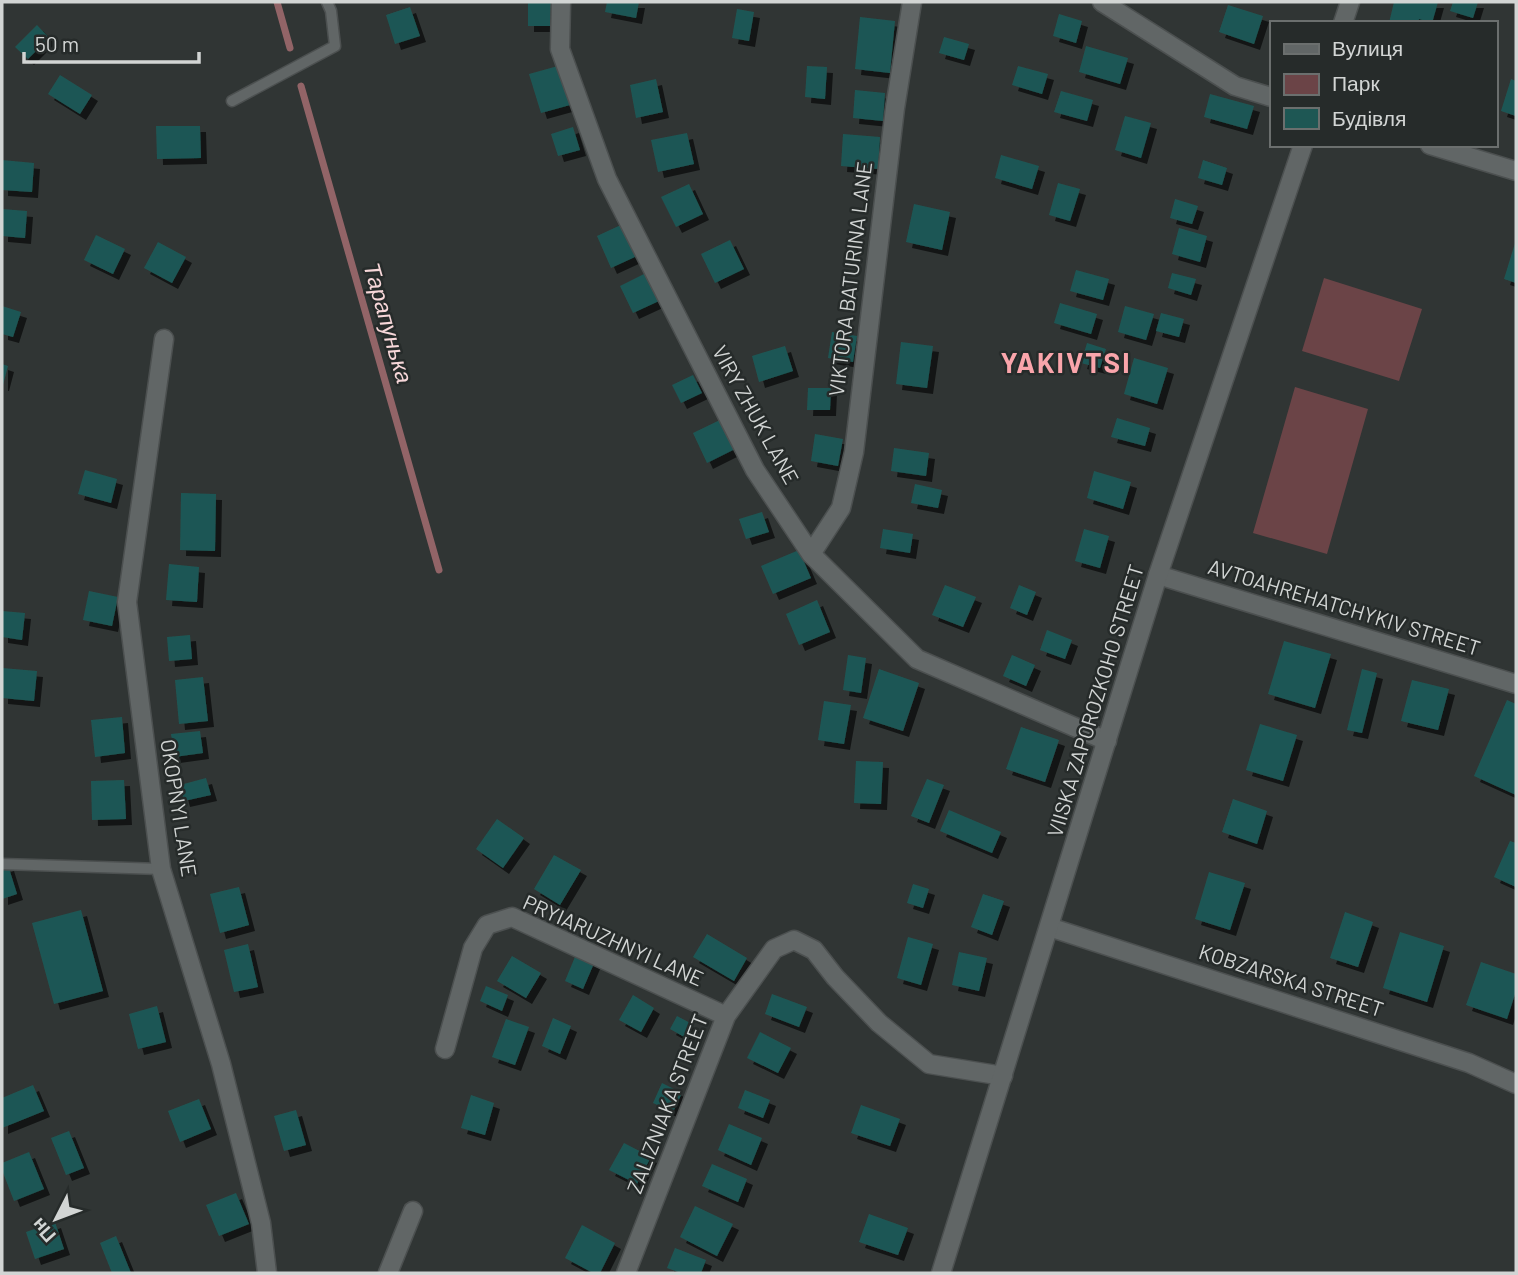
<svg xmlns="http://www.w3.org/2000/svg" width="1518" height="1275" font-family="Barlow,sans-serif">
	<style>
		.green { fill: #6b4447 }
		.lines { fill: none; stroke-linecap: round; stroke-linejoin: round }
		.stream { stroke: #926467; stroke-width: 7 }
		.building { fill: #1e5754; filter: url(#shadow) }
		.service-casing { stroke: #4c5050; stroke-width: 13 }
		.minor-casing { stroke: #4c5050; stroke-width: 21 }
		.tertiary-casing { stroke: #4c5050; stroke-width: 21 }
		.service { stroke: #616666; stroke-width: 10 }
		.minor { stroke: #616666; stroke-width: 18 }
		.tertiary { stroke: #616666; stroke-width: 18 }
		.labels { text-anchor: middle; stroke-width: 5; stroke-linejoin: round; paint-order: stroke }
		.street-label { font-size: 21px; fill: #d2d5d4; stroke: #262b2a }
		.water-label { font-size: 23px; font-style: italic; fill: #f7d7d9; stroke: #262b2a }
		.district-label { font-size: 28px; font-weight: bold; letter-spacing: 2px; fill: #faa5ab; stroke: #262b2a }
	</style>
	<defs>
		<filter id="shadow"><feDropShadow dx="6" dy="6" stdDeviation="0" flood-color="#0009"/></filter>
	</defs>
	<rect width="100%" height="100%" fill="#303534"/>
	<path class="green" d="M1324 278 1422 309 1399 381 1302 351Z
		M1295 387 1368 409 1327 554 1253 533Z"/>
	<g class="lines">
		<path class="stream" d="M277 2 290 48
			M301 86 439 570"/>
	</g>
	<path class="building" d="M528 2H551L550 26H528Z
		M607 2H639L636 18 605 12Z
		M1394 2H1438L1432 23 1419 19 1418 23H1389Z
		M1453 2H1478L1473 18 1450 11Z
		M1228 5 1263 16 1254 44 1219 32Z
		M410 7 420 36 395 44 386 15Z
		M737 9 754 12 749 41 732 38Z
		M1059 14 1082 21 1076 43 1053 36Z
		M860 17 895 21 890 73 855 69Z
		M37 25 49 38 28 59 15 47Z
		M944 37 969 44 964 60 939 53Z
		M1086 46 1128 58 1120 84 1079 72Z
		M558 66 570 105 541 113 529 74Z
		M807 66 827 67 825 99 805 97Z
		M1018 66 1048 74 1042 94 1012 85Z
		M60 75 92 95 80 114 48 94Z
		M656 79 663 112 636 118 630 85Z
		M1511 79 1516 81V116L1501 111Z
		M855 90 885 93 883 121 853 118Z
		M1061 91 1093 100 1087 121 1054 112Z
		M1210 94 1254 106 1247 129 1204 117Z
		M1125 116 1151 123 1141 158 1115 150Z
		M156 126H200L201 158 157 159Z
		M573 127 580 150 558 156 551 134Z
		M687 133 694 164 658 172 651 140Z
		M843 134 880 137 878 169 841 166Z
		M1001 155 1039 166 1032 189 995 178Z
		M2 160 34 163 32 192 2 190Z
		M1203 160 1227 168 1222 185 1198 178Z
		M1058 183 1080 189 1070 221 1049 215Z
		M689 184 703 214 676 227 661 197Z
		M1175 199 1198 206 1192 224 1170 218Z
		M914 204 950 212 942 250 906 242Z
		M2 209 27 211 25 238 2 236Z
		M623 224 637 256 611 268 597 236Z
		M1179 228 1207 236 1200 262 1172 254Z
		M96 235 125 249 113 274 84 260Z
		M730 240 744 269 715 283 701 254Z
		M1516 240V283L1504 279Z
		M158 242 186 257 172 283 144 268Z
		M1076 270 1109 279 1103 300 1070 291Z
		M646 273 659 301 633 313 620 286Z
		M1172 273 1196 279 1191 295 1168 288Z
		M1060 303 1097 314 1091 334 1054 323Z
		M2 306 21 312 13 337 2 334Z
		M1125 306 1154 314 1146 340 1118 332Z
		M1161 313 1184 319 1179 337 1156 331Z
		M832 332 857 336 853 362 828 358Z
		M901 342 933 346 927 388 896 384Z
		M1087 343 1106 349 1100 368 1081 363Z
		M785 346 793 371 759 382 752 356Z
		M1134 358 1168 368 1157 404 1124 394Z
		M2 364 8 366 3 385H2Z
		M693 375 702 393 681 403 672 385Z
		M808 388H831L830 410H807Z
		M1117 418 1150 428 1145 446 1111 437Z
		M722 419 737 448 707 463 693 433Z
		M815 434 843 439 838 466 811 461Z
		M894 448 929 453 926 476 891 471Z
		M85 470 117 479 111 503 78 494Z
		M1094 471 1131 482 1123 509 1087 498Z
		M915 484 942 490 938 508 911 503Z
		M181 493 216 494 215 551 180 550Z
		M762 512 769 532 746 539 739 519Z
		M883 529 913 534 910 553 880 548Z
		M1084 529 1109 536 1100 568 1075 561Z
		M799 550 811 578 773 594 761 566Z
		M169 564 199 567 197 602 166 600Z
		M945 585 976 597 963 627 932 615Z
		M1019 585 1036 592 1027 615 1010 608Z
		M89 591 118 597 112 626 83 620Z
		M817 600 830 632 799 645 786 614Z
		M2 611 25 613 22 640 2 637Z
		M1047 630 1072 640 1065 659 1040 650Z
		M190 635 192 659 169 661 167 637Z
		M1284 641 1331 654 1315 708 1268 694Z
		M848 655 866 658 861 693 843 690Z
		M1012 655 1035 665 1026 686 1003 676Z
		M2 668 37 671 34 701 2 698Z
		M879 669 919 683 903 731 863 718Z
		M1362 669 1377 673 1362 733 1347 730Z
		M203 677 208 721 179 724 175 680Z
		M1412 680 1449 689 1438 730 1401 721Z
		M1507 700 1516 704V795L1474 776Z
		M824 701 851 705 844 744 818 740Z
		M122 717 125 753 95 757 91 720Z
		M1260 724 1297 735 1283 781 1246 770Z
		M1021 727 1059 740 1045 782 1006 769Z
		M200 731 203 753 174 757 171 734Z
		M856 761 883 762 881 804 854 803Z
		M206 778 211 795 184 801 180 785Z
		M927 779 944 785 929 823 911 816Z
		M124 780 126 819 92 820 91 781Z
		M1233 799 1267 811 1257 844 1222 832Z
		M949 810 1001 832 992 853 940 831Z
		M497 819 524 838 503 868 476 849Z
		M1510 841 1516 843V887L1494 877Z
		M554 855 581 870 560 905 534 889Z
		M8 865 17 894 2 899V867Z
		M1209 872 1245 883 1230 930 1195 919Z
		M913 884 929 889 923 908 907 903Z
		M239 887 249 925 220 933 210 894Z
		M983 894 1004 901 992 935 971 927Z
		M81 910 103 991 54 1004 32 923Z
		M1345 912 1373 922 1358 967 1330 958Z
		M1400 932 1444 946 1427 1002 1383 988Z
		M707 934 747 958 734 981 693 957Z
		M908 937 933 944 921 985 897 978Z
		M248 944 258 987 234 992 224 950Z
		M577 952 595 961 583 989 565 981Z
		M959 952 987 958 979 991 952 985Z
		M512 956 541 973 526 998 497 981Z
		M1481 962 1516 974V991L1507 1019 1466 1005Z
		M486 986 508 995 502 1011 480 1001Z
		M772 994 807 1007 799 1027 765 1014Z
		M633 995 654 1008 641 1032 619 1020Z
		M157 1006 166 1042 138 1049 129 1014Z
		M677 1016 694 1025 686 1038 670 1029Z
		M553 1018 571 1026 560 1054 542 1046Z
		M506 1019 529 1027 515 1065 492 1057Z
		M760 1032 791 1048 778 1073 747 1058Z
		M662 1083 682 1093 673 1112 653 1103Z
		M33 1085 44 1111 2 1128V1098Z
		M745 1090 770 1100 763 1118 738 1108Z
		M471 1095 494 1103 485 1135 461 1128Z
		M199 1099 211 1129 180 1142 168 1111Z
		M861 1105 900 1119 890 1146 851 1133Z
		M296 1110 306 1145 284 1151 274 1116Z
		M729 1124 762 1138 751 1165 718 1150Z
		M69 1131 84 1168 66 1175 51 1138Z
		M624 1143 651 1157 637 1184 609 1170Z
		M29 1152 44 1189 14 1201 2 1170V1163Z
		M712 1164 747 1179 738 1202 702 1186Z
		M236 1193 249 1224 219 1236 206 1205Z
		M695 1206 733 1224 717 1256 680 1237Z
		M869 1214 908 1228 898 1255 859 1242Z
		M55 1222 64 1249 35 1259 26 1232Z
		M582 1225 615 1243 600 1273H593L565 1258Z
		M116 1236 131 1273H112L100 1243Z
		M675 1248 706 1260 701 1273H681L667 1268Z"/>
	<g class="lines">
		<g class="service-casing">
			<path id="service" d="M232 101 335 46 331 11 327 2
				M2 864 161 869"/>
		</g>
		<g class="minor-casing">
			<path id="minor" d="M561 2 560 49 607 179 755 470 811 554 917 659 1107 741
				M1102 2 1235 86 1271 97
				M1430 145 1516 171
				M164 339 127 602 161 869 221 1064 261 1223 267 1273
				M811 554 841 508 854 452 895 108 912 2
				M1158 575 1516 684
				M1049 927 1469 1063 1516 1084
				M445 1049 473 948 487 925 512 917 726 1016
				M388 1273 413 1211
				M626 1273 726 1016 774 949 794 940 814 950 835 977 879 1023 929 1064 1003 1076"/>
		</g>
		<g class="tertiary-casing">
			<path id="tertiary" d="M1343 23 1350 2
				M941 1273 1158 575 1303 145"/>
		</g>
		<use href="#service" class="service"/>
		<use href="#minor" class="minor"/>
		<use href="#tertiary" class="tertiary"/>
	</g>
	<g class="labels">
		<g class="street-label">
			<text transform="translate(851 279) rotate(-83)" y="7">VIKTORA BATURINA LANE</text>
			<text transform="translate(755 415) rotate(61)" y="7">VIRY ZHUK LANE</text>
			<text transform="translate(1344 608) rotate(17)" y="7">AVTOAHREHATCHYKIV STREET</text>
			<text transform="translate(1096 701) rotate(-73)" y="7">VIISKA ZAPOROZKOHO STREET</text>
			<text transform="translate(178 808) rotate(81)" y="7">OKOPNYI LANE</text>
			<text transform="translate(613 941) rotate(24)" y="7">PRYIARUZHNYI LANE</text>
			<text transform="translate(1291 981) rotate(18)" y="7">KOBZARSKA STREET</text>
			<text transform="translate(668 1104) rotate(-69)" y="7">ZALIZNIAKA STREET</text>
		</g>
		<g class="water-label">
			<text transform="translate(388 323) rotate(74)" y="8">Тарапунька</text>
		</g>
		<g class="district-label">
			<text x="1066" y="373">YAKIVTSI</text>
		</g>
	</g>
	<rect width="1518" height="1275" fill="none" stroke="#d2d5d4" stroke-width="7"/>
	<rect x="1270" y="21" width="228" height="126" fill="#262b2a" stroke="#6b6f6e" stroke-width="2"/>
	<rect x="1284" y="44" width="35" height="10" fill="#616666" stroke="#6b6f6e" stroke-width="2"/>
	<text x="1332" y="56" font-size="21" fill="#d2d5d4">Вулиця</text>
	<rect x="1284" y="74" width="35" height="21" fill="#6b4447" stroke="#6b6f6e" stroke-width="2"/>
	<text x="1332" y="91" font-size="21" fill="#d2d5d4">Парк</text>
	<rect x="1284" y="108" width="35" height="21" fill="#1e5754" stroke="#6b6f6e" stroke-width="2"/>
	<text x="1332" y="126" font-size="21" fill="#d2d5d4">Будівля</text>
	<g transform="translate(56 1219) rotate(228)" stroke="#262b2a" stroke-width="5" paint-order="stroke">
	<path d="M0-5L12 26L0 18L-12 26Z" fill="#d2d5d4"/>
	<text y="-10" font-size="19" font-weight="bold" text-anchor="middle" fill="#d2d5d4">Пн</text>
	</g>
	<path d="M24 52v10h175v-10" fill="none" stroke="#d2d5d4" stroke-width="3.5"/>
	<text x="35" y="52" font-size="21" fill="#d2d5d4" stroke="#262b2a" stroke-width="5" paint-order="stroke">50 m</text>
</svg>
